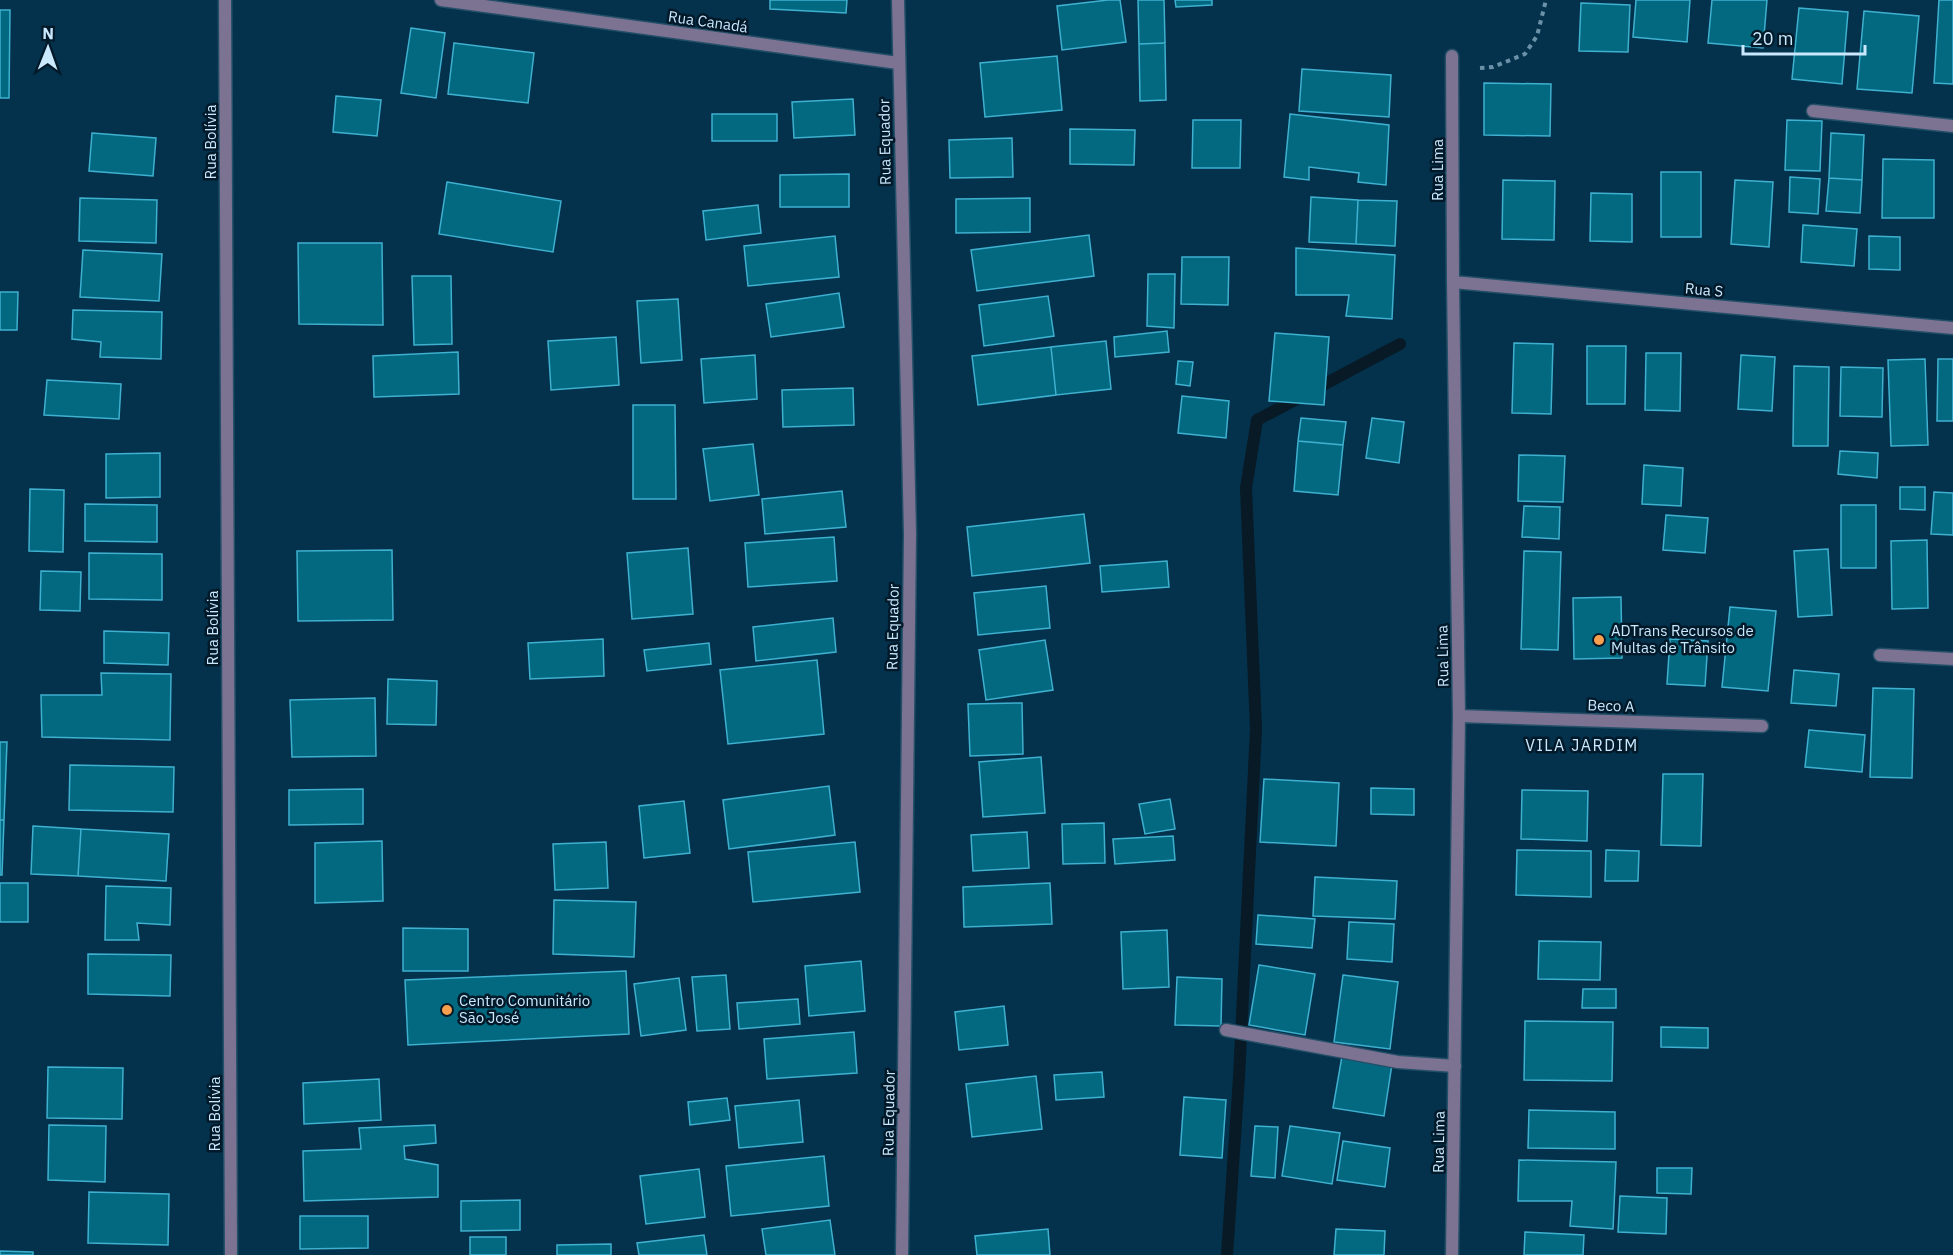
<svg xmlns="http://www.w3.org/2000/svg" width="1953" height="1255" font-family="'IBM Plex Sans',sans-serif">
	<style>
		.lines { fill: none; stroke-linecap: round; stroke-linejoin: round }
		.stream { stroke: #081a26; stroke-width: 12 }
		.building { fill: #036980; stroke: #3fb0cf; stroke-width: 1.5 }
		.service-casing { stroke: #244f68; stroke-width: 15 }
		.minor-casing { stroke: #244f68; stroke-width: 15 }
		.path { stroke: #6b91a9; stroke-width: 4; stroke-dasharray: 4.5 4.5; stroke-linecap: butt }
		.service { stroke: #7c7291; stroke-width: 12 }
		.minor { stroke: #7c7291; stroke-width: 12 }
		.poi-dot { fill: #fa9f4e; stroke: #011928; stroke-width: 2 }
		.labels { text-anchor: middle; stroke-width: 5; stroke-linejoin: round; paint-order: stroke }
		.street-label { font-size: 15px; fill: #cae8fe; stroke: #011928 }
		.poi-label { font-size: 15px; fill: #cae8fe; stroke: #011928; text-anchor: start }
		.neighbourhood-label { font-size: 16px; letter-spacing: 1.5px; fill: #cae8fe; stroke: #011928 }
	</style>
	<rect width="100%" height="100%" fill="#04324c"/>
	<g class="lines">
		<path class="stream" d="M1227 1255 1239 1077 1256 729 1246 488 1257 420 1400 344"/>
	</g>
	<path class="building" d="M770 0H847L846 13 770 9Z
		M1108 0H1120L1126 42 1062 50 1057 6Z
		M1138 0H1164L1165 43 1139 44Z
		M1175 0H1212V5L1176 7Z
		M1636 0H1690L1687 42 1633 37Z
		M1712 0H1767L1763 48 1708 43Z
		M1939 0H1953V84L1934 83Z
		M1581 3 1630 5 1628 52 1579 51Z
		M1799 8 1848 12 1842 84 1792 79Z
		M0 10H10L9 98H0Z
		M1864 11 1919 16 1912 93 1857 89Z
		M411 28 445 33 436 98 401 93Z
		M454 43 534 53 528 103 448 94Z
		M1165 43 1166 100 1140 101 1139 44Z
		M1057 56 1062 110 985 117 980 63Z
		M1302 69 1391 75 1389 117 1299 111Z
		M1484 83 1551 84 1550 136 1484 135Z
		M336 96 381 100 377 136 333 132Z
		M853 99 855 135 794 138 792 102Z
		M712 114H777V141H712Z
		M1290 114 1389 125 1386 185 1358 182 1359 173 1309 167V180L1284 177Z
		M1193 120H1241L1240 168H1192Z
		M1787 120 1822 121 1820 171 1785 170Z
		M1070 129 1135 130 1134 165 1070 164Z
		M92 133 156 138 153 176 89 171Z
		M1831 133 1864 135 1862 180 1829 178Z
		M1012 138 1013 177 950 178 949 140Z
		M1883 159 1934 160V218H1882Z
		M1661 172H1701V237H1661Z
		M849 174V207H780V175Z
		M1790 177 1820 179 1818 214 1789 212Z
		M1829 178 1862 180 1860 213 1826 211Z
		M1503 180 1555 181 1554 240 1502 239Z
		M1735 180 1773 182 1769 247 1731 244Z
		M447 182 561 201 553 252 439 234Z
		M1591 193 1632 194V242L1590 241Z
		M1311 197 1358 200 1356 244 1309 242Z
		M80 198 157 200 156 243 79 241Z
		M1030 198V232L956 233V199Z
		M1358 200 1397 201 1395 246 1356 244Z
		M758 205 761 233 706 240 703 211Z
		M1803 225 1857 229 1854 266 1801 262Z
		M1089 235 1094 276 977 291 971 250Z
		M835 236 839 277 748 286 744 246Z
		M1869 236 1900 237V270L1869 269Z
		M298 243H382L383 325 299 324Z
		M1296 248 1395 255 1392 319 1346 316 1349 295H1296Z
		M83 250 162 254 159 301 80 297Z
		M1182 257H1229L1228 305 1181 304Z
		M1148 274H1175L1174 328 1147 326Z
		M412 276H451L452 344 414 345Z
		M0 292H18L17 330H0Z
		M839 293 844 327 771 337 766 304Z
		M1048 296 1054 336 984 346 979 305Z
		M678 299 682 360 641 363 637 301Z
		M73 310 162 312 161 359 100 357 101 342 72 339Z
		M1167 331 1169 352 1115 357 1114 337Z
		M1275 333 1329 337 1324 405 1269 401Z
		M616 337 619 385 551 390 548 341Z
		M1106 341 1111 389 1056 395 1051 347Z
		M1514 343 1553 344 1551 414 1512 413Z
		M1587 346H1626L1625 404H1587Z
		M1051 347 1056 395 978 405 972 356Z
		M458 352 459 394 374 397 373 356Z
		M1646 353H1681L1680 411 1645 410Z
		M755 355 757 399 704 403 701 359Z
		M1741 355 1775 357 1772 411 1738 409Z
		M1925 359 1928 445 1891 446 1888 360Z
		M1938 359H1953V421H1937Z
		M1178 361 1193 362 1190 386 1176 384Z
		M1794 366 1829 367 1828 446H1793Z
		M1841 367 1883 368 1882 417 1840 416Z
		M47 380 121 384 119 419 44 415Z
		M853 388 854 425 783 427 782 390Z
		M1182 396 1229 401 1226 438 1178 433Z
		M633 405H675L676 499H633Z
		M1301 418 1346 422 1343 445 1298 441Z
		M1372 418 1404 422 1399 463 1366 458Z
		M1298 441 1343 445 1338 495 1294 491Z
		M753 444 759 495 710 501 703 449Z
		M1840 451 1878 453 1877 478 1838 474Z
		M160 453V497L106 498V454Z
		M1519 455 1565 456 1563 502 1518 501Z
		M1644 465 1683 468 1681 506 1642 504Z
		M1900 487H1925V510L1900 509Z
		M30 489 64 490 63 552 29 551Z
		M842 491 846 527 765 534 762 499Z
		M1934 492 1953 493V535L1931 534Z
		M85 504 157 505V542L85 541Z
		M1841 505H1876V568H1841Z
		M1524 506 1560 507 1559 539 1522 537Z
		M1084 514 1090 563 972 576 967 527Z
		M1666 515 1708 518 1705 553 1663 550Z
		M834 537 837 581 748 587 745 543Z
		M1927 540 1928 608 1892 609 1891 541Z
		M688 548 693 614 632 619 627 553Z
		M1828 549 1832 615 1798 617 1794 551Z
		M392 550 393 620 298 621 297 551Z
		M1524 551 1561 552 1558 650 1521 649Z
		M89 553 162 554V600L89 599Z
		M1167 561 1169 587 1102 592 1100 566Z
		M41 571 81 572 80 611 40 610Z
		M1046 586 1050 628 978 635 974 593Z
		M1621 597 1622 658 1574 659 1573 598Z
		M1730 607 1776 611 1768 691 1722 687Z
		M833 618 836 652 756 661 753 627Z
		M104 631 169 633 168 665 104 663Z
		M603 639 604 676 530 679 528 643Z
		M1670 639 1708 641 1705 686 1667 684Z
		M1045 640 1053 690 986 700 979 650Z
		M709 643 711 664 647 671 644 650Z
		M817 660 824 734 728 744 720 670Z
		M1794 670 1839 674 1836 706 1791 703Z
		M101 673 171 674 170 740 42 737 41 695H102Z
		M388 679 437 681 436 725 387 724Z
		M1873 688 1914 689 1912 778 1870 777Z
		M375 698 376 756 292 757 290 700Z
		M1022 703 1023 754 970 756 968 704Z
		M1809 730 1865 735 1862 772 1805 767Z
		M0 742H7L4 820H0Z
		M1041 757 1045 813 983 817 979 762Z
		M70 765 174 767 173 812 69 810Z
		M1663 774H1703L1701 846 1661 845Z
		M1264 779 1339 783 1336 846 1260 842Z
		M829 786 835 835 729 849 723 800Z
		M1371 788 1414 789V815L1371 814Z
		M363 789V824L289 825V790Z
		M1522 790 1588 791 1587 841 1521 839Z
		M1170 799 1175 829 1145 834 1139 804Z
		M684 801 690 853 644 858 639 806Z
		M0 820H4L2 875H0Z
		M1104 823 1105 863 1063 864 1062 824Z
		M33 826 81 829 78 876 31 874Z
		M81 829 169 834 166 881 78 876Z
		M1027 832 1029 868 973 871 971 835Z
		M1173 836 1175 860 1115 864 1113 839Z
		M382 841 383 901 315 903V843Z
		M606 842 608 888 555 890 553 844Z
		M855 842 860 892 753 902 748 852Z
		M1517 850 1591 851V897L1516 895Z
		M1606 850 1639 851 1638 881H1605Z
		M1315 877 1397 881 1395 919 1313 916Z
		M0 883H28V922H0Z
		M1050 883 1052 924 964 927 963 887Z
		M106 886 171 888 170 925 137 923 139 940H105Z
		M554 900 636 902 634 957 553 954Z
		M1258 915 1315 919 1312 948 1256 944Z
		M1349 922 1394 924 1392 962 1347 959Z
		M403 928 468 929V971H403Z
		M1167 930 1169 987 1123 989 1121 932Z
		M1539 941 1601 942 1600 980 1538 979Z
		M88 954 171 955 170 996 88 994Z
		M861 961 865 1011 809 1016 805 966Z
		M1259 965 1315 974 1305 1035 1249 1025Z
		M626 971 629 1034 408 1045 405 980Z
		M726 975 730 1029 697 1031 692 977Z
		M1343 975 1398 982 1390 1049 1334 1042Z
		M1177 977 1222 979 1221 1026 1175 1025Z
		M679 978 686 1030 641 1036 634 984Z
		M1583 989H1616V1008H1582Z
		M798 999 800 1024 739 1029 737 1003Z
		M1004 1006 1008 1045 959 1050 955 1012Z
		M1525 1021 1613 1022 1612 1081 1524 1080Z
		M1661 1027 1708 1028V1048L1661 1047Z
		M854 1032 857 1073 767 1079 764 1039Z
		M1342 1056 1392 1064 1384 1116 1333 1108Z
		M48 1067 123 1068 122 1119 47 1118Z
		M1102 1072 1104 1097 1056 1100 1054 1075Z
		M1036 1076 1042 1129 972 1137 966 1084Z
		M379 1079 381 1120 304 1124 303 1083Z
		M1184 1097 1226 1100 1222 1158 1180 1155Z
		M727 1098 730 1120 690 1125 688 1102Z
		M799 1100 803 1142 739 1148 735 1106Z
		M1529 1110 1615 1112V1149L1528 1148Z
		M49 1125 106 1126 105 1182 48 1180Z
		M435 1125 436 1143 404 1146 405 1159 438 1165V1197L304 1201 303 1151 361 1149 359 1128Z
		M1255 1126 1278 1127 1275 1178 1251 1176Z
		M1290 1126 1340 1133 1332 1184 1282 1176Z
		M1343 1141 1390 1148 1385 1187 1337 1180Z
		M824 1156 829 1206 731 1216 726 1166Z
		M1519 1160 1616 1162 1613 1229 1570 1226 1572 1201H1518Z
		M1657 1168H1692L1691 1194 1657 1193Z
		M699 1169 705 1217 646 1224 640 1176Z
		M89 1192 169 1194 168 1245 88 1243Z
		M1620 1196 1667 1198 1666 1234 1618 1232Z
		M520 1200V1230L461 1231V1201Z
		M300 1216H368V1248L300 1249Z
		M830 1220 835 1255H766L762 1229Z
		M1048 1229 1050 1255H977L975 1236Z
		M1336 1229 1385 1231 1384 1255H1334Z
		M1525 1232 1584 1235 1583 1255H1524Z
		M704 1235 707 1255H639L637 1243Z
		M470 1237H506V1255H470Z
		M611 1244V1255H557V1245Z
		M0 1251 33 1252V1255H0Z"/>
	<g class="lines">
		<g class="service-casing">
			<path id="service" d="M1226 1030 1398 1062 1455 1066"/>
		</g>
		<g class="minor-casing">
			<path id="minor" d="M225 0 231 1255
				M441 0 898 63
				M898 0 910 534 902 1255
				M1813 111 1953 126
				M1453 282 1953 328
				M1880 655 1953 659
				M1459 716 1762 726
				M1452 1255 1459 716 1453 282 1452 56"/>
		</g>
		<path class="path" d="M1480 68 1493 67 1525 54 1537 36 1546 0"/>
		<use href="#service" class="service"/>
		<use href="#minor" class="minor"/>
	</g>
	<g class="poi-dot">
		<circle cx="1599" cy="640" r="6"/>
		<circle cx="447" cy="1010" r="6"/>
	</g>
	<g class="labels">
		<g class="street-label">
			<text transform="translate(708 22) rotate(8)" y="5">Rua Canadá</text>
			<text transform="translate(211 142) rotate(-90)" y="5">Rua Bolívia</text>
			<text transform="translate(885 142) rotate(-91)" y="5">Rua Equador</text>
			<text transform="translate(1438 170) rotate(-90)" y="5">Rua Lima</text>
			<text transform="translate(1704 290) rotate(5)" y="5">Rua S</text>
			<text transform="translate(893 627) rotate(-89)" y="5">Rua Equador</text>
			<text transform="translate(213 628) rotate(-90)" y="5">Rua Bolívia</text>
			<text transform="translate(1443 656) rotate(-91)" y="5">Rua Lima</text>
			<text transform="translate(1611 706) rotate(2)" y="5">Beco A</text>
			<text transform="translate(889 1113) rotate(-89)" y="5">Rua Equador</text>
			<text transform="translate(215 1114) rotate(-90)" y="5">Rua Bolívia</text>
			<text transform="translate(1439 1142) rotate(-89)" y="5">Rua Lima</text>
		</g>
		<g class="poi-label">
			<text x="1611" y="636">ADTrans Recursos de<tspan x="1611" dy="17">Multas de Trânsito</tspan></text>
			<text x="459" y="1006">Centro Comunitário<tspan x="459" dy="17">São José</tspan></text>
		</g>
		<g class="neighbourhood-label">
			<text x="1582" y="751">VILA JARDIM</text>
		</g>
	</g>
	<g transform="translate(48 48) rotate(1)" stroke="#011928" stroke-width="4.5" paint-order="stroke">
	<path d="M0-4.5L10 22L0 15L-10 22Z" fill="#cae8fe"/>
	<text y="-9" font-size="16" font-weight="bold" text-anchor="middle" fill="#cae8fe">N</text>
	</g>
	<path d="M1743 45v9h122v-9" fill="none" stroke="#cae8fe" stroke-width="3"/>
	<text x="1752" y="45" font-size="18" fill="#cae8fe" stroke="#011928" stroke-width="4.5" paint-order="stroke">20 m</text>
</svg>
